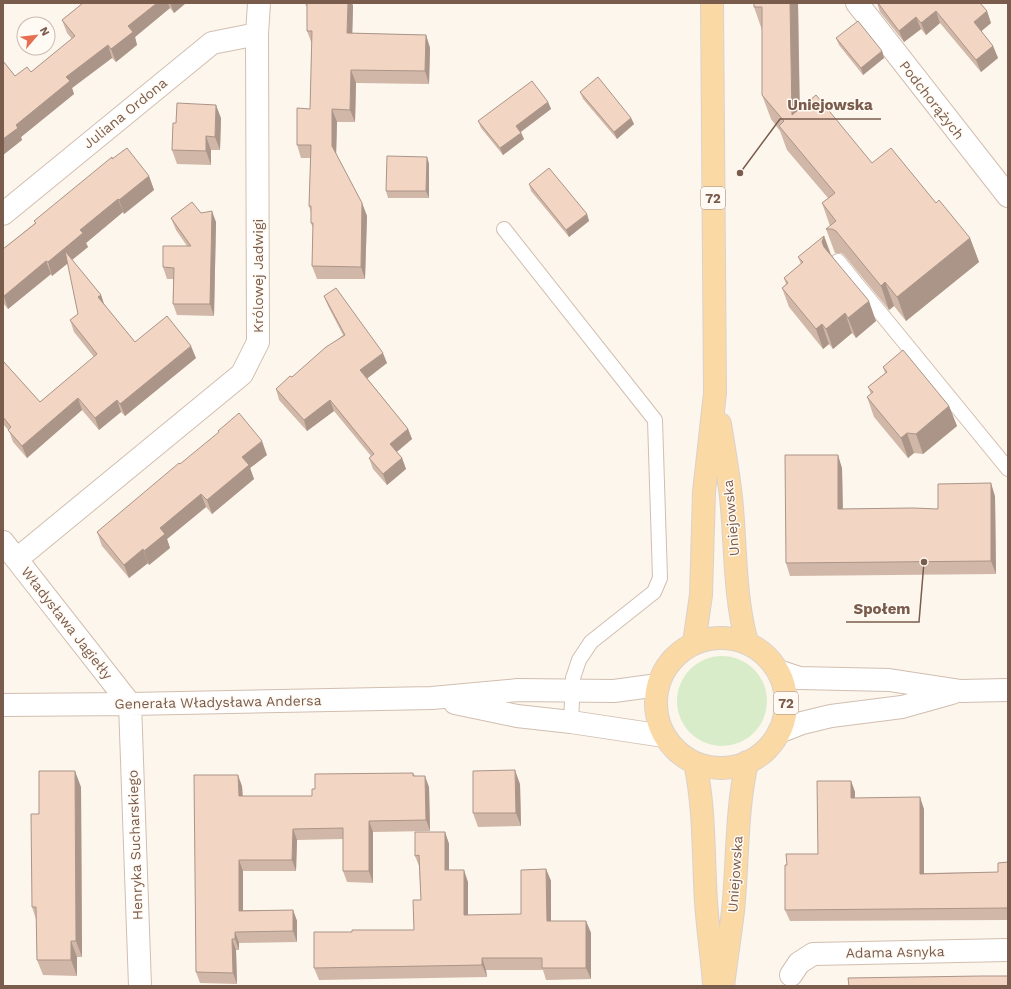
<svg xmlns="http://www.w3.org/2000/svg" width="1011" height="989" font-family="'Work Sans',sans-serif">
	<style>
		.green { fill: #d8ecc9 }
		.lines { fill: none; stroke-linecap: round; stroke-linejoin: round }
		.lane-casing { stroke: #d1beb0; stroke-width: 16 }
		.street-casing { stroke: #d1beb0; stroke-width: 24 }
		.primary-casing { stroke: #dad1cd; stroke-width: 24 }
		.lane { stroke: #fff; stroke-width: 14 }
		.street { stroke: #fff; stroke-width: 22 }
		.primary { stroke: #fbd9a5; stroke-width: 22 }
		.wall { fill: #d1b7a8 }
		.shaded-wall { fill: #aa9588 }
		.building { fill: #f3d5c3; stroke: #aa9588 }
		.labels { text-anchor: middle; stroke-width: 3; stroke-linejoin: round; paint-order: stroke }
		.shield { fill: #fffaf3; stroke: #a28b7f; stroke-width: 1 }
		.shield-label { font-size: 13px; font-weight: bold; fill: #7a5c4d }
		.street-label { font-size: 14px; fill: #7a5c4d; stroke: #fffaf3 }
		.leader { fill: none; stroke: #7a5c4d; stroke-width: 1.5 }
		.callout-dot { fill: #7a5c4d; stroke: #fffaf3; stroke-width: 1.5 }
		.callout-label { font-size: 15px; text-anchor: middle; font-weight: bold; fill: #7a5c4d; stroke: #fffaf3; stroke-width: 3; stroke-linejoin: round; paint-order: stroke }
	</style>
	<rect width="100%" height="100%" fill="#fdf6ec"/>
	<path class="green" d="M677 701a45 45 0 1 1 90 0a45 45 0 1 1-90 0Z"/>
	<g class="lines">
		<g class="lane-casing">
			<path id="lane" d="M504 229 655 420 660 578 654 592 591 642 579 660 573 678 571 722
				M838 261 1008 469"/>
		</g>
		<g class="street-casing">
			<path id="street" d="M857 3 1008 196
				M3 214 212 43 257 34
				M3 542 130 704
				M17 559 242 374 258 342 257 34 259 3
				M778 671 799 678 889 680 961 691 1008 690
				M455 703 517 716 571 722 664 736
				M130 704 140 986
				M3 705 130 704 432 698 518 690 614 691 658 685
				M779 732 802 723 831 716 902 707 952 693
				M791 975 799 963 813 954 1008 950"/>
		</g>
		<g class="primary-casing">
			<path id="primary" d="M720 424C724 448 728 472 731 497 736 546 734 595 747 643
				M656 703a65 65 0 1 1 130 0a65 65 0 1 1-130 0Z
				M694 643 701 595 704 492 715 393 712 3
				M695 763C705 809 703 855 706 902 708 930 712 957 714 984
				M723 986C726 961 730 936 733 911 738 861 736 811 747 762"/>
		</g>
		<use href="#lane" class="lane"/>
		<use href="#street" class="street"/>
		<use href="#primary" class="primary"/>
	</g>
	<path class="wall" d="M83 3H186L174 13 170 8 135 37 137 45 116 62 112 58 72 88 74 94 21 137 22 140 3 155V61L15 76 31 72 72 39 67 33 62 20Z
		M305 3H352L353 6 352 33 426 35 430 48 429 84 356 83 355 122H337L336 154 362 203 367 216 365 279H317L312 266 313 228 311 223V212L309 206 311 158H301L297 145 310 109 312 44 307 31V6H306Z
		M754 3H798L800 108 872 163 936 203 970 238 979 262 906 321 894 306 889 310 844 255 841 253H835L826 229 830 226 822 203 828 198 787 150 780 131 771 119 762 95V30L754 7Z
		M877 3H980L987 11 991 23 981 31 993 46 998 58 981 72 940 23 926 35 921 29 904 42 880 12Z
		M836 38 882 51 884 58 863 75 839 45Z
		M580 92 631 118 634 124 617 139 583 99Z
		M548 102 551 109 521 132 524 139 503 155 481 128 478 121Z
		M221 118 220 150H211V165L177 164 172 150Z
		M427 157 429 164V198H388L386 191Z
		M112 159 149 176 154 190 124 214 123 212 86 243 88 247 72 260 101 295 104 304 135 342 196 358 125 416 121 412 99 430 82 410 27 458 13 442 9 431 3 424V361L40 402 94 357 74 332 70 320 78 314 68 263 52 276 51 274 8 309 3 303V249L35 223 34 221Z
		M529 184 587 214 589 221 569 237 531 191Z
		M201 213 216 222 214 316 177 315 173 304V279H167L163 267 187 246 176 230 171 218Z
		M824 236 831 254 876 321 856 338 852 333 833 349 829 344 823 349 789 307 782 288 786 284 784 278 801 264 798 257Z
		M324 296 387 363 367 378 408 429 412 439 397 452 402 458 406 469 387 485 373 469 369 458 371 456 334 411 307 431 279 400 276 389 292 377 343 335 328 306Z
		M883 367 949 406 957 426 923 454 914 453 908 458 874 417 867 397 871 394 868 387 885 373Z
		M218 431 267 455 250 468 254 479 212 514 206 507 167 539 170 548 149 565 148 563 129 578 102 546 97 532 219 433Z
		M842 468 843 509H938L995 496 996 574 790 576 786 563Z
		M413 773 415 776 429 787 430 831 373 832V883L347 882 343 871V839L297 840 296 871H243V910H293L297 921V942L239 943V950H236L237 984 200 983 196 972 242 786 243 796H312L315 789Z
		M851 781 855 792V798L924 809V873L998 872 1008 862V920L790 921 785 910 787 865 818 854Z
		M520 784 521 826 478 827 473 813Z
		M81 787 82 957H77V976L43 975 37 960 36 919 32 907 39 814Z
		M445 832 449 844V870L468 882V915L521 914 546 869 551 881V921H586L591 933V979L546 980 543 970H486L487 977 319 980 314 968 352 932 414 930 421 900 419 866 415 856Z"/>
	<path class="shaded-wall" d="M157 3H168L170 8 135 37 137 45 116 62 111 49 128 26Z
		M170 3H186L174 13Z
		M348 3H352L353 6 352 46 347 33Z
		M790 3H798L800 139 792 115Z
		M936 11 940 23 926 35 921 23Z
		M987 11 991 23 978 34 974 22Z
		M916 17 921 29 904 42 899 31Z
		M426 35 430 48 429 84 425 71Z
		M108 45 112 58 72 88 74 94 21 137 22 140 3 155V139L16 125 66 77Z
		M993 46 998 58 981 72 976 60Z
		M882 51 884 58 863 75 861 68Z
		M351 70 356 83 355 122 350 110Z
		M548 102 551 109 519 133 516 126Z
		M216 105 221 118 220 150 215 137Z
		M332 109 337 122 336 158 332 146Z
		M631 118 634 124 617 139 614 132Z
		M521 133 524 139 503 155 500 148Z
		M206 136 211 150V165L206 151Z
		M427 157 429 164V198L426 191Z
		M149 176 154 190 124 214 119 200Z
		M118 199 123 212 86 243 88 247 52 276 48 262 80 230Z
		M362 203 367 216 365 279 361 267Z
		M212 211 216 222 214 316 210 304Z
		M587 214 589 221 569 237 566 230Z
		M824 236 831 256 830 262 822 242Z
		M970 238 979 262 906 321 897 297Z
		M46 261 51 274 8 309 4 296Z
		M885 282 894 306 889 310 881 286Z
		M101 295 105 307 98 297Z
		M869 301 876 321 856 338 848 318Z
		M845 313 852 333 833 349 826 329Z
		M822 324 829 344 823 349 816 329Z
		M191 346 196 358 125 416 120 404Z
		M383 353 387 363 364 381 360 370Z
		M78 398 82 410 27 458 22 446Z
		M117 400 121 412 99 430 95 418Z
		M330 400 334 411 307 431 304 420Z
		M949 406 957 426 923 454 916 434Z
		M408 429 412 439 394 454 390 444Z
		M907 433 914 453 908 458 901 438Z
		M262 441 267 455 250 468 254 479 212 514 207 500 242 457Z
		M838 455 842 468 843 522 838 509Z
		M402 458 406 469 387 485 383 474Z
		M991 483 995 496 996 574 991 561Z
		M201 494 206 507 167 539 170 548 149 565 144 551 160 528Z
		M143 549 148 563 129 578 124 565Z
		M515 770 520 784 521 826 516 813Z
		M75 771 81 787 82 957 76 941Z
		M238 775 242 786 243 807 239 796Z
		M425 776 429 787 430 831 426 820Z
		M851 781 855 792V809L851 798Z
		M920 797 924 809V885L920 874Z
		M369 821 373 832V883L369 871Z
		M293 829 297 840 296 871 292 860Z
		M445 832 449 844V882L445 870Z
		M239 860 243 871V922L239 911Z
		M546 869 551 881V933L547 921Z
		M464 870 468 882V927L464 915Z
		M293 910 297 921V942L293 931Z
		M586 921 591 933V979L586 968Z
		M235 932 239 943V950L235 939Z
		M232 939 236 950 237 984 233 973Z
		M71 941 77 957V976L71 960Z
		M482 958 486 970 487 977 482 965Z"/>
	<path class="building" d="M83 3H157L128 26 133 32 111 49 108 45 66 77 70 81 16 125 18 128 3 139V61L15 76 27 67 31 72 75 36 62 20Z
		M307 3H348L347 33 426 35 425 71 351 70 350 110 332 109V146L362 203 361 267 312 266 313 223H311V206H309L311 145H297V108L310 109 312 31H307Z
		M754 3H790L792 115 816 95 872 163 891 148 936 203 939 200 970 238 897 297 885 282 881 286 836 231 832 229H826L836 221 822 203 835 193 779 126 784 121 762 95V7H754Z
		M878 3H980L987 11 974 22 993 46 976 60 936 11 921 23 916 17 899 31Z
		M858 21 882 51 861 68 836 38Z
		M598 77 631 118 614 132 580 92Z
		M532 81 548 102 516 126 521 133 500 148 478 121Z
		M177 103 216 105 215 137 206 136V151L172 150 173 123H176Z
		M127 148 149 176 119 200 118 199 80 230 83 233 48 262 46 261 4 296 3 295V249L36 223 34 221 112 157V159Z
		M387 156 427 157 426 191H386Z
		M549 168 587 214 566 230 529 184Z
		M192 202 201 213 212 211 210 304H173L174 268 163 267V246H191L171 218Z
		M824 236 822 242 824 247 869 301 848 318 845 313 826 329 822 324 816 329 782 288 788 283 784 278 803 262 798 257Z
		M65 251 101 295 98 297 135 342 167 316 191 346 120 404 117 400 95 418 78 398 22 446 8 430 11 427 3 417V361L40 402 97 354 70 320 78 314Z
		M336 288 383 353 360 370 408 429 390 444 402 458 383 474 369 458 374 454 330 400 304 420 276 389 290 376 292 377 326 347 345 335 324 296Z
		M903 350 949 406 916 434 907 433 901 438 867 397 873 392 868 387 887 372 883 367Z
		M239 413 262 441 242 457 249 465 207 500 201 494 160 528 165 534 144 551 143 549 124 565 97 532 179 463 180 464 219 432 218 431Z
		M785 455H838V509L913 508 938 509V484L991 483V561L786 563Z
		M515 770 516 813H473V771Z
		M39 771H75L76 941H71V960H37L36 907H32L31 814H39Z
		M413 773V776H425L426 820 369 821V871H343V828L293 829 292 860H239V911L293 910V931L235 932V939H232L233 973 196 972 194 775H238L239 796H312V789H315V774Z
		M817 781H851V798L920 797V874L998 872V863L1008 862V908L785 910V865H787L786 854H818Z
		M415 832H445V870H464V915L521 914V870L546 869 547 921H586V968H542V958H482V965L314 968V932H352V930H414L413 900H421L419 855 415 856Z
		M982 976H1008V986H849L848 978Z"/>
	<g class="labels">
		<g class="shield">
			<rect x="701" y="187" width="24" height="22" rx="3"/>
			<rect x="774" y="692" width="24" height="22" rx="3"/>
		</g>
		<g class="shield-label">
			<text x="713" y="203">72</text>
			<text x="786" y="708">72</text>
		</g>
		<g class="street-label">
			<text transform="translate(932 100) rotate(52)" y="5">Podchorążych</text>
			<text transform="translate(125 113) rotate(-39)" y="5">Juliana Ordona</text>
			<text transform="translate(258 276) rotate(-90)" y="5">Królowej Jadwigi</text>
			<text transform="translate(731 518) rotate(-95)" y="5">Uniejowska</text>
			<text transform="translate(67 623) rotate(52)" y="5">Władysława Jagiełły</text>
			<text transform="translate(218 702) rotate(-1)" y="5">Generała Władysława Andersa</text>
			<text transform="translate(135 845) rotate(-92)" y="5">Henryka Sucharskiego</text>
			<text transform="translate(735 874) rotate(-86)" y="5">Uniejowska</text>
			<text transform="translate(895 952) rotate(-1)" y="5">Adama Asnyka</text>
		</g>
	</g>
	<path class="leader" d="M740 173L780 119H881M924 562L919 622H846"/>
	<g class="callout-dot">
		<circle cx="740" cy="173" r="4"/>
		<circle cx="924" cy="562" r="4"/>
	</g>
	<g class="callout-label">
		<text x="830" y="110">Uniejowska</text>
		<text x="882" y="614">Społem</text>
	</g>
	<rect width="1011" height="989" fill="none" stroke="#7a5c4d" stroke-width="8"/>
	<g transform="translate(36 36) rotate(62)"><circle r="19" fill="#fffaf3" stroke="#cabbb1"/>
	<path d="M0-3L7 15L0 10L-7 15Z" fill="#e76f51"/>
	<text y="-6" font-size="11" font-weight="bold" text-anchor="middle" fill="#7a5c4d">N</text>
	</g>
</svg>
